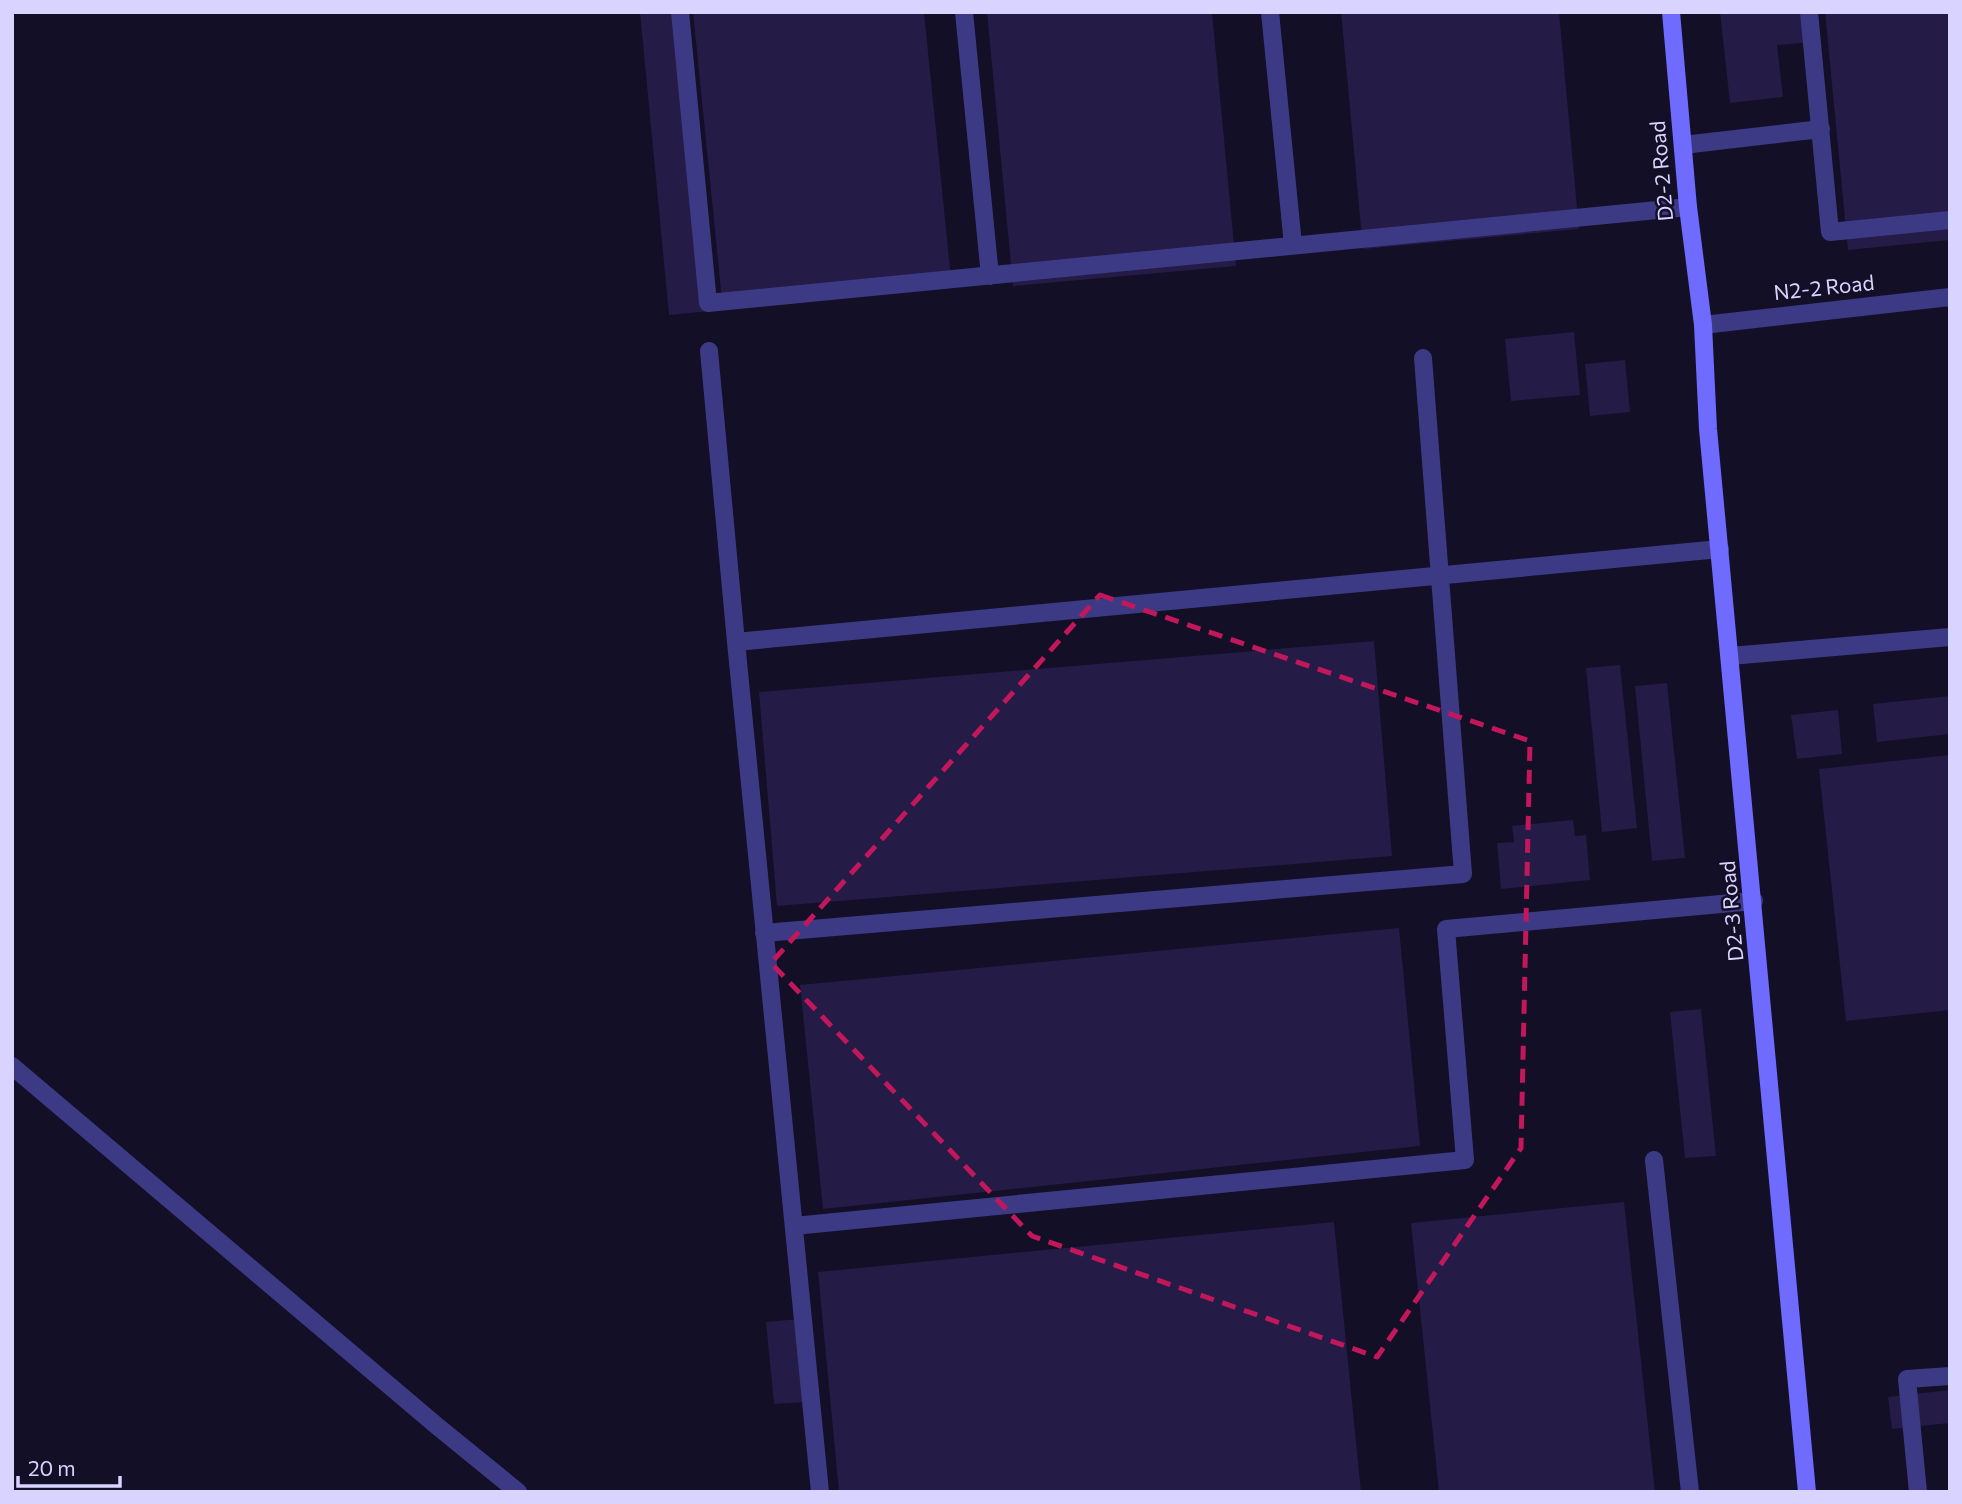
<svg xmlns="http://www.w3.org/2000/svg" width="1962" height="1504" font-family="Commissioner,sans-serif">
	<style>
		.building { fill: #241b47 }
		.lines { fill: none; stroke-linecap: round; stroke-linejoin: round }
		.service { stroke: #3d3a85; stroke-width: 18 }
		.minor { stroke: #3d3a85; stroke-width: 18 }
		.tertiary { stroke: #3d3a85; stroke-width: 18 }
		.secondary { stroke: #6f6bff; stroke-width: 18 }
		.marked { fill: none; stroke: #c2185b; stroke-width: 5; stroke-dasharray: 14 9; stroke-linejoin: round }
		.labels { text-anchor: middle; stroke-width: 5; stroke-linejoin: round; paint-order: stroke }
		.street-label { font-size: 21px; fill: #d9d4ff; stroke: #130f26 }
	</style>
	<rect width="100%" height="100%" fill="#130f26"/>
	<path class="building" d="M640 12H681L710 311 669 315Z
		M693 12H924L952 288 723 310Z
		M987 12H1212L1236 266 1013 286Z
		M1341 12H1559L1579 229 1363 249Z
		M1720 12H1801L1804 43 1777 45 1783 97 1730 103Z
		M1825 12H1950V240L1848 250Z
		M1574 332 1580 395 1511 401 1505 339Z
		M1625 360 1630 412 1590 416 1585 364Z
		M1374 641 1392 856 777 906 759 692Z
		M1620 665 1637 828 1602 832 1586 668Z
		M1667 683 1685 858 1652 861 1635 686Z
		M1950 696V734L1877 742 1873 704Z
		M1838 710 1842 754 1797 759 1791 715Z
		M1950 755V1010L1846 1021 1819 769Z
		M1573 820 1575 836 1586 835 1590 880 1501 889 1497 843 1514 842 1512 826Z
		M1399 928 1420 1146 823 1209 800 985Z
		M1701 1009 1716 1156 1685 1158 1670 1012Z
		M1624 1202 1655 1492H1439L1411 1223Z
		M1334 1222 1361 1492H839L818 1272Z
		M799 1319 806 1402 774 1404 766 1322Z
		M1950 1390V1423L1892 1429 1888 1397Z"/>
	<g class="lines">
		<path class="service" d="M680 12 708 303 1688 207
			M964 12 990 276
			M1270 12 1293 245
			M1809 12 1830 232 1950 220
			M1683 145 1821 129
			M709 351 736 642 1720 549
			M736 642 820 1492
			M1730 656 1950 637
			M764 933 1463 874 1423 358
			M1654 1160 1690 1492
			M794 1226 1465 1160 1446 929 1754 901
			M1918 1492 1907 1379 1950 1376"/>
		<path class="minor" d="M12 1066 437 1426 518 1492"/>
		<path class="tertiary" d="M1703 325 1950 297"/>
		<path class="secondary" d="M1671 12 1688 207 1703 325 1708 429 1807 1492"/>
	</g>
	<path class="marked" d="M1100 595 1530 741 1521 1148 1377 1357 1032 1236 771 963Z"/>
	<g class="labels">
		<g class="street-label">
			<text transform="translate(1662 171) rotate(-95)" y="7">D2-2 Road</text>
			<text transform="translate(1824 288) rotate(-6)" y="7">N2-2 Road</text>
			<text transform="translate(1732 911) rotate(-95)" y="7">D2-3 Road</text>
		</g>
	</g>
	<rect width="1962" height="1504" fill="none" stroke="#d9d4ff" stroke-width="28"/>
	<path d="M18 1476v10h102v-10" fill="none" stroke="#d9d4ff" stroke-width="3.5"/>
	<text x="28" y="1476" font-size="21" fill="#d9d4ff" stroke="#130f26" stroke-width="5" paint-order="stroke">20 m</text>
</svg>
